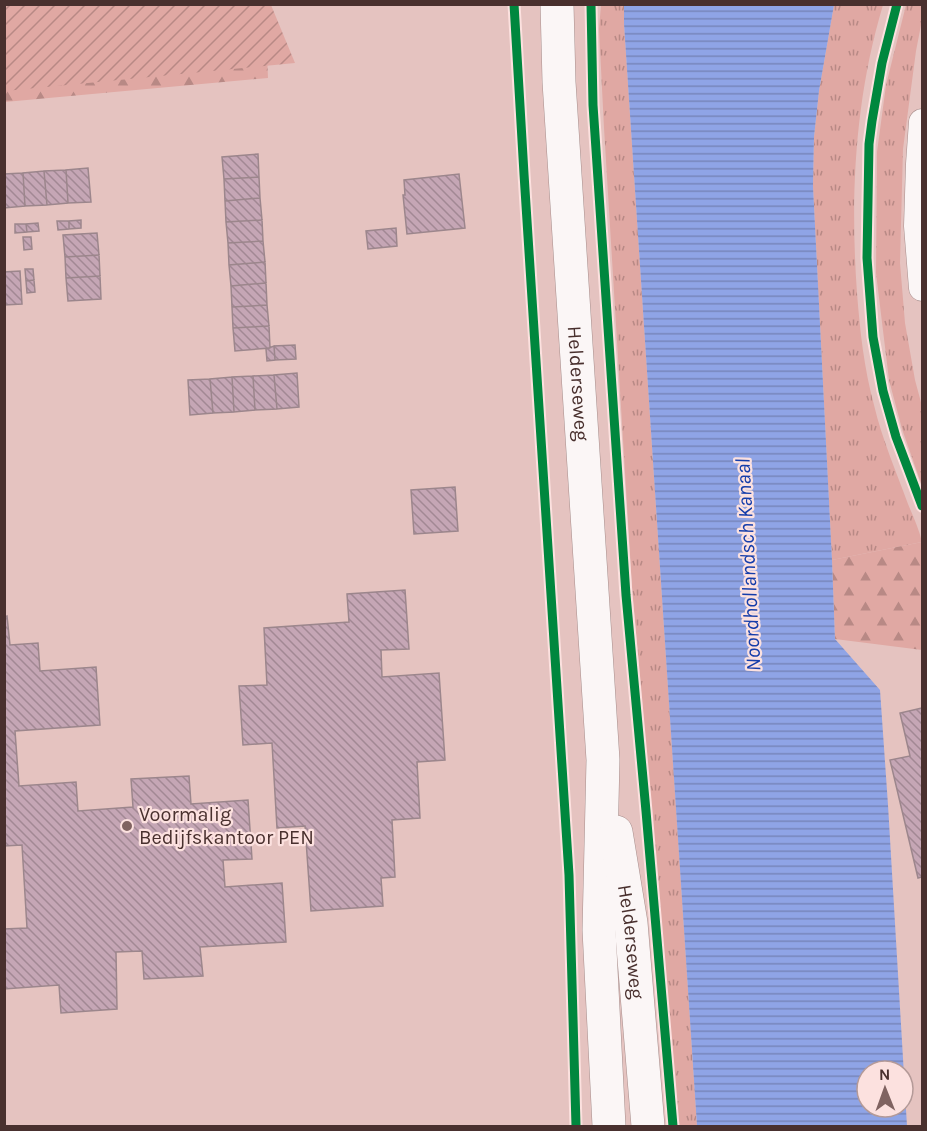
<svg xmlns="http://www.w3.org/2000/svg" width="927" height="1131" font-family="Karla,sans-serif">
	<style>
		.grass { fill: url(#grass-tufts) }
		.forest { fill: url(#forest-firs) }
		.garden { fill: url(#garden-furrows) }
		.water { fill: url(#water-rules); fill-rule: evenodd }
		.building { fill: url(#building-back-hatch); stroke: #9c868c; stroke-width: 1.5 }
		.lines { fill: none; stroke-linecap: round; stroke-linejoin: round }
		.minor-casing { stroke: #a68d8b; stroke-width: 27 }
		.major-casing { stroke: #a68d8b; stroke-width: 34 }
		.minor { stroke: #fbf6f6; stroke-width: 26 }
		.major { stroke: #fbf6f6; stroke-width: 33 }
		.cycleway-casing { stroke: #fce1df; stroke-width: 13 }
		.cycleway { stroke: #00873e; stroke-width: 9 }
		.poi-dot { fill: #806361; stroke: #fce1df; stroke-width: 2 }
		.labels { text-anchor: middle; stroke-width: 4.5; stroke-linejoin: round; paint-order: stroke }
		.street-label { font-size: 20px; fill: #49302e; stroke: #fce1df }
		.poi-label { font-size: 20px; fill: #49302e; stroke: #fce1df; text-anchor: start }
		.water-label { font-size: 21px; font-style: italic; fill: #153daa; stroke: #fce1df }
	</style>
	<defs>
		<pattern id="grass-tufts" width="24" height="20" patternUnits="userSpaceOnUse" patternTransform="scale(1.5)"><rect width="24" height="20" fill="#e0a8a3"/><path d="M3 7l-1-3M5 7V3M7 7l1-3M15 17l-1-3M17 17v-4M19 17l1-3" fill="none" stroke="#b88985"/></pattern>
		<pattern id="forest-firs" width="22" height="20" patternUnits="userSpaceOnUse" patternTransform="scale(1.5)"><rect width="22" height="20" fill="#e0a8a3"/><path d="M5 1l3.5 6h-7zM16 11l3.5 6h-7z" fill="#b88985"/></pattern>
		<pattern id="garden-furrows" width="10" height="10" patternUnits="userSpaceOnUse" patternTransform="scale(1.5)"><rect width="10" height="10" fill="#e0a8a3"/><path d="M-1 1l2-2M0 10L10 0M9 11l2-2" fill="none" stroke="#b88985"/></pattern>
		<pattern id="water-rules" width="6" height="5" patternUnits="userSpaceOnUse" patternTransform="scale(1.5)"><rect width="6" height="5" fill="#8fa4e6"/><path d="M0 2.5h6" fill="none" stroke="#7786bb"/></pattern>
		<pattern id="building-back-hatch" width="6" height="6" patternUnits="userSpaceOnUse" patternTransform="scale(1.5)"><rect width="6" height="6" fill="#c5a6b5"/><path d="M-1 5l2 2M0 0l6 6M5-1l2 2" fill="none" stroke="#a28894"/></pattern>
	</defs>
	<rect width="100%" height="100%" fill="#e5c3c0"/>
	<path class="grass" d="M601 5H624V24L697 1126H679L632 587 604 128 599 29Z
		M834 5H883C855 98 850 196 857 293 860 331 864 368 874 405 882 439 896 471 908 504 913 516 919 529 922 542L832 560 813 186 814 137 819 91Z
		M906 5H922V20L916 51 903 149 900 263 905 323 915 380 922 406V486L902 429 889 380 876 273 877 152 886 85Z"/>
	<path class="forest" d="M267 54 268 78 5 102V75Z
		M922 542V650L835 639 832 560Z"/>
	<path class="garden" d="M5 4 271 5 295 63 5 91Z"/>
	<path class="water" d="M624 5H834L819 91 814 137 813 186 832 560 835 639 880 690 888 805 907 1126H697L624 24ZM867 1071H903V1107H867Z"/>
	<path class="building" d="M258 154 259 177 224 179 222 157Z
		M88 168 91 202 68 203 66 170Z
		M66 170 68 203 47 205 44 171Z
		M44 171 47 205 25 206 23 173Z
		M23 173 25 206 4 208V174Z
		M459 174 465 228 407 234 403 195H405L404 180Z
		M259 177 260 198 225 201 224 179Z
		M260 198 262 220 226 222 225 201Z
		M81 220V228L69 229V221Z
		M262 220 263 241 228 243 226 222Z
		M57 221H69V229L58 230Z
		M38 223 39 231 27 232 26 224Z
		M15 224H26L27 232 15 233Z
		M396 228 397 246 368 249 366 231Z
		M97 233 99 255 65 257 63 235Z
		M23 237H31L32 249 24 250Z
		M263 241 265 262 229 265 228 243Z
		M99 255 100 276 66 278 65 257Z
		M265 262 266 283 231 286 229 265Z
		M25 269H33L34 280 26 281Z
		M20 271 22 304 4 305V272Z
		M100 276 101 299 68 301 66 278Z
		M34 280 35 292 27 293 26 281Z
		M266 283 267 305 232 307 231 286Z
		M267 305 269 326 233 328 232 307Z
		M269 326 270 348 235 351 233 328Z
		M295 345 296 359 275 360 274 346Z
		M274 346 275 360 267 361 266 349Z
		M297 373 299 407 277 409 274 375Z
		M274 375 277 409 255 410 253 376Z
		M253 376 255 410 234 412 232 377Z
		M232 377 234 412 213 413 210 379Z
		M210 379 213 413 190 415 188 380Z
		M455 487 458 531 414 534 411 490Z
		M405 590 409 649 381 650 382 677 439 673 445 760 417 762 420 818 392 820 395 877 381 878 383 906 311 911 305 826 277 828 272 743 243 745 239 686 267 685 264 628 349 622 347 594Z
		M7 616 10 645 38 643 40 671 96 667 100 725 15 731 19 786 76 782 78 811 133 807 131 779 189 776 191 804 248 800 252 859 223 860 225 887 282 883 286 942 200 947 203 976 144 979 142 951 116 952 117 1009 61 1013 59 985 4 989V929L27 928 22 845 4 846V617Z
		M922 708V877L918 878 890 760 910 756 900 713Z"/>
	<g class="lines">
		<g class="minor-casing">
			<path id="minor" d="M922 122 919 164 917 226 922 288"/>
		</g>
		<g class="major-casing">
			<g id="major">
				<path id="s1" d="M557 4 559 82 603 760 599 930 609 1126"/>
				<path id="s2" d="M616 832 631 923 648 1126"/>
			</g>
		</g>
		<use href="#minor" class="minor"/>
		<use href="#major" class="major"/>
		<g class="cycleway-casing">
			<path id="cycleway" d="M514 4 524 174 569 875 576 1126
				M591 4 593 105 626 595 646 811 673 1126
				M897 4 882 63 872 121 869 144 867 258 873 337 883 391 896 437 922 506"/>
		</g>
		<use href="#cycleway" class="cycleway"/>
	</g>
	<circle class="poi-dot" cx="127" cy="826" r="6"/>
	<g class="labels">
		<g class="street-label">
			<text dy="7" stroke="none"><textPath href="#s1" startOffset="380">Helderseweg</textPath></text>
			<text dy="7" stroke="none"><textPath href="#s2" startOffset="111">Helderseweg</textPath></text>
		</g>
		<g class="poi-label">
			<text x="139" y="821">Voormalig<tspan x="139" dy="23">Bedijfskantoor PEN</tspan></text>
		</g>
		<g class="water-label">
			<text transform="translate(748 565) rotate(-93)" y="7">Noordhollandsch Kanaal</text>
		</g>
	</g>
	<rect width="927" height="1131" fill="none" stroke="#49302e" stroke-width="12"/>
	<g transform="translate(885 1089) rotate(359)"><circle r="28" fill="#fce1df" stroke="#b49a98" stroke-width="1.5"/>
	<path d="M0-4.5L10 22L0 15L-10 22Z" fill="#806361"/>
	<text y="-9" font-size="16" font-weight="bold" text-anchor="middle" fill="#49302e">N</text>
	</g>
</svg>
